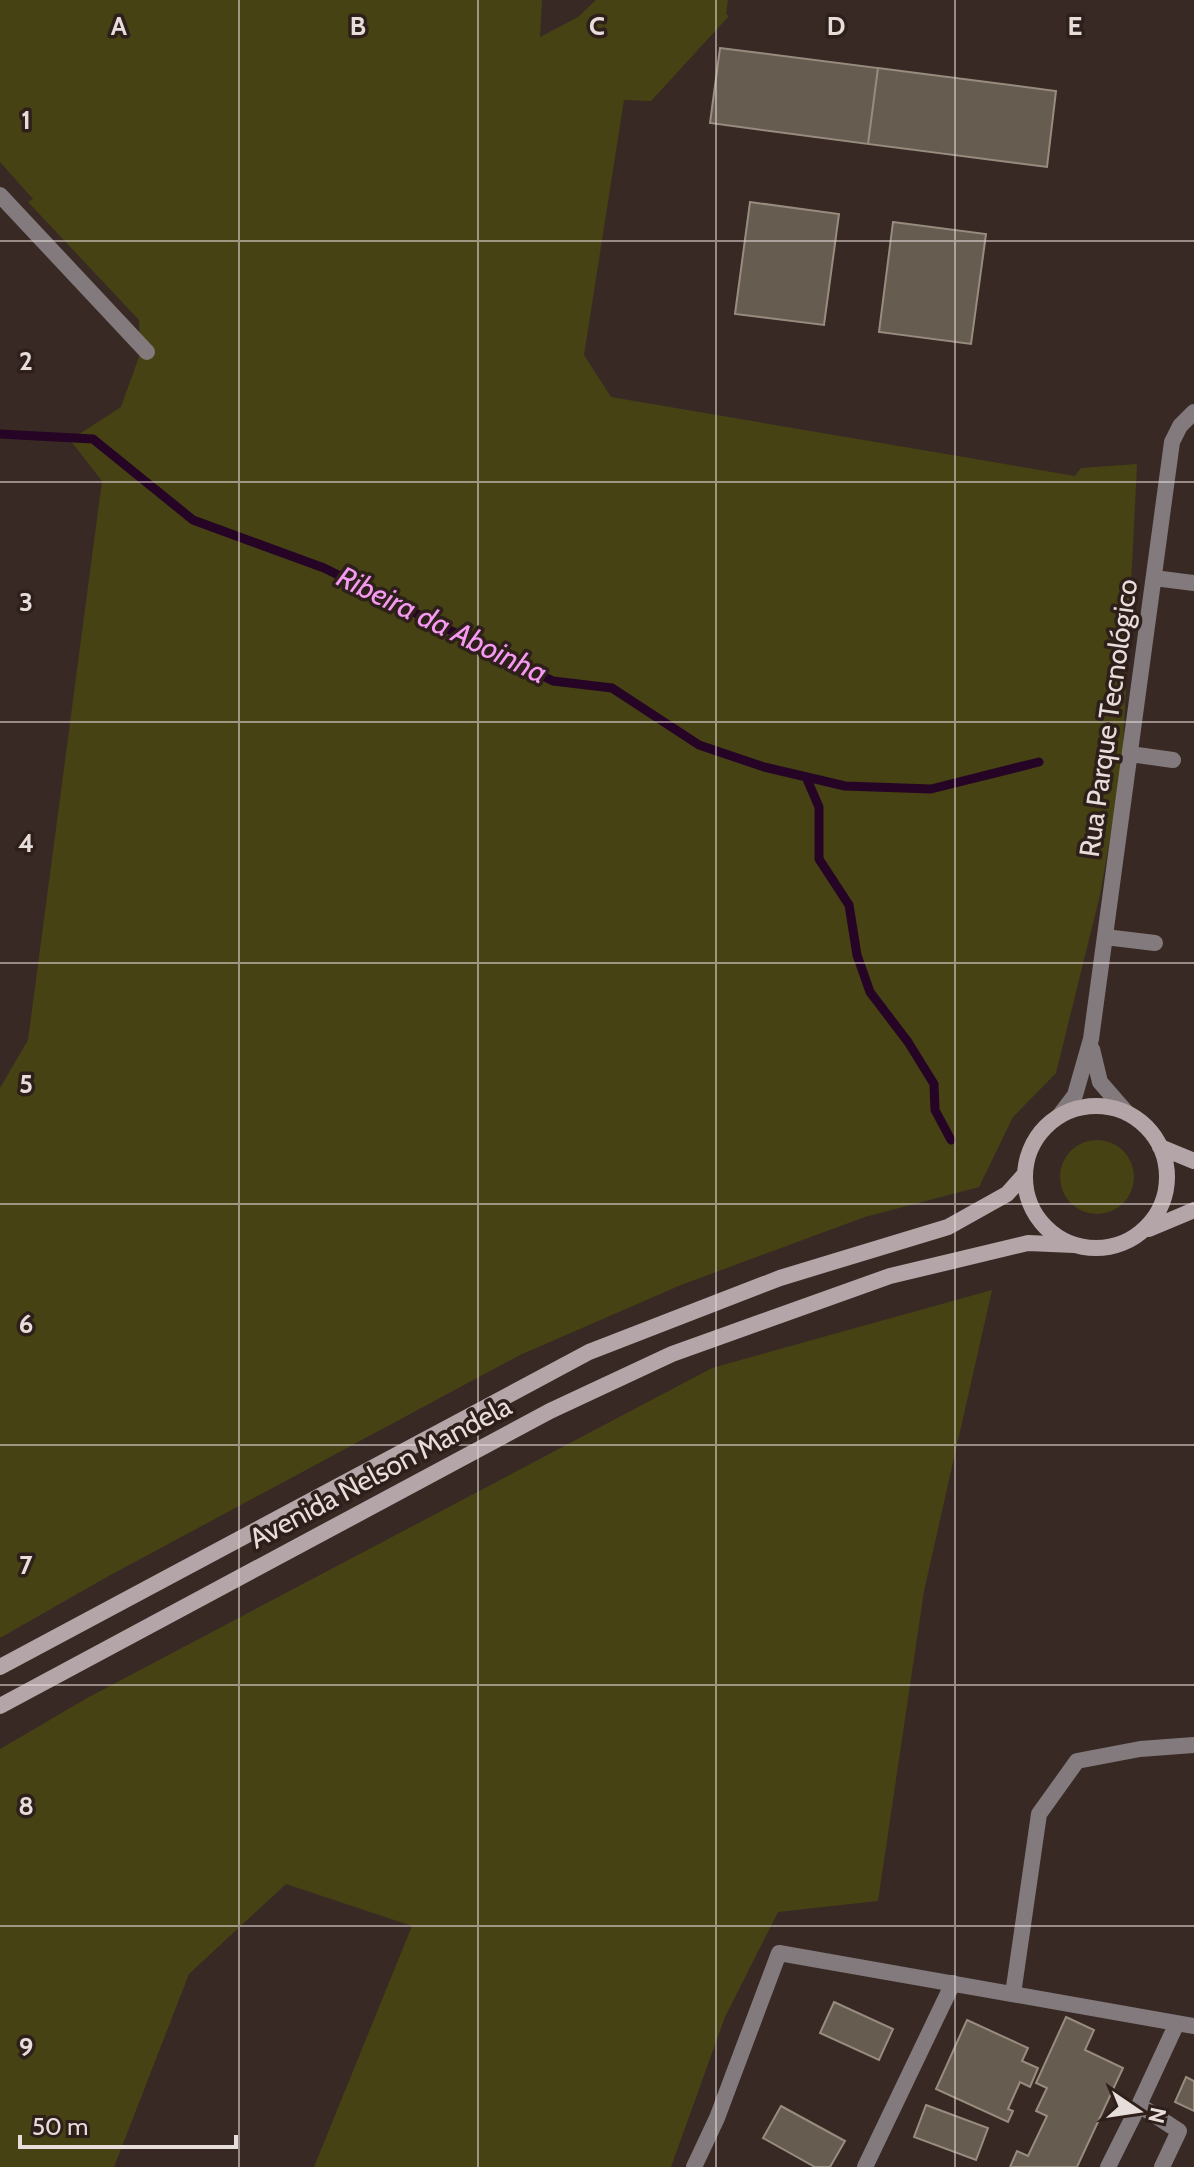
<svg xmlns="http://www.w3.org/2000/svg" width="1194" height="2167" font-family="Cabin,sans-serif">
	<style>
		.green { fill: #464214 }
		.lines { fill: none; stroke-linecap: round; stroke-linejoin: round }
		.stream { stroke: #250425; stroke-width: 9 }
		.building { fill: #675c50; stroke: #988c7f; stroke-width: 2 }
		.minor { stroke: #827a7c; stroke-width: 16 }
		.secondary { stroke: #b3a5a8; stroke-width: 16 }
		.grid { fill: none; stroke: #e7ddda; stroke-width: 2; stroke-opacity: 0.55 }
		.labels { text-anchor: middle; stroke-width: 7; stroke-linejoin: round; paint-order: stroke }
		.street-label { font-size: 28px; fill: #e7ddda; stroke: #2e1f1b }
		.water-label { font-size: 30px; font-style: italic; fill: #f599f1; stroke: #2e1f1b }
		.grid-label { font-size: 26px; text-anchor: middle; font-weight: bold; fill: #e7ddda; stroke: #2e1f1b; stroke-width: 7; stroke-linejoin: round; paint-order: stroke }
	</style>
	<rect width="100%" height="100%" fill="#382924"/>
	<path class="green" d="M0 0H542L540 37 578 17 596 0H728L726 14 729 16 651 101 624 100 584 355 611 397 1075 476 1081 468 1137 464 1122 769 1100 895 1056 1073 1013 1117 979 1187 865 1217 681 1285 520 1355 105 1578 0 1638V1088L28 1040 102 481 70 440 121 407 140 354 139 320 28 202 33 199 0 162Z
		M1060 1177a37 37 0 1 1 74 0a37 37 0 1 1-74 0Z
		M992 1290 924 1591 878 1901 778 1912 725 2017 671 2167H314L412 1926 286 1884 189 1974 114 2167H0V1749L89 1697 712 1368Z"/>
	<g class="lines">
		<path class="stream" d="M0 434 93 439 193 520 324 568 553 681 612 688 699 745 764 767 845 786 931 789 1039 762
			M806 777 819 807V859L849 905 857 955 870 992 908 1042 934 1084 935 1110 951 1140"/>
	</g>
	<path class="building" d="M720 48 878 68 868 144 710 123Z
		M878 68 1056 91 1047 167 868 144Z
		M750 202 839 214 824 325 735 314Z
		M893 222 986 234 971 344 879 332Z
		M834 2002 893 2029 879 2060 820 2033Z
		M1066 2017 1094 2030 1085 2050 1123 2068 1077 2167H1010L1017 2151 1028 2156 1047 2116 1036 2111 1047 2088 1036 2083Z
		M967 2020 1028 2048 1022 2061 1038 2068 1030 2087 1020 2082 1008 2109 1013 2111 1008 2122 936 2089Z
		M1186 2077 1194 2081V2111L1175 2102Z
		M926 2105 988 2128 976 2160 914 2137Z
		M781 2106 845 2141 830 2167H815L763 2138Z"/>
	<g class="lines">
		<path class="minor" d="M0 195 147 352
			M1154 578 1194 583
			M1130 754 1173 760
			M1105 937 1155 943
			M1092 1049 1100 1082 1127 1113
			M1059 1116 1075 1095 1091 1039 1172 442 1180 426 1194 412
			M1013 1994 1039 1814 1077 1761 1140 1749 1194 1745
			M694 2167 717 2118 779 1953 1194 2026
			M865 2167 953 1983
			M1108 2167 1139 2105
			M1162 2167 1179 2131 1139 2105 1177 2023"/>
		<path class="secondary" d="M1025 1177a71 71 0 1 1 142 0a71 71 0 1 1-142 0Z
			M1160 1147 1194 1161
			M1149 1229 1194 1210
			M0 1667 589 1352 780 1278 948 1227 1007 1194 1025 1174
			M0 1706 550 1411 672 1354 890 1276 1028 1243 1074 1245"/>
	</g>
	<path class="grid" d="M239 0V2167M478 0V2167M716 0V2167M955 0V2167M0 241H1194M0 482H1194M0 722H1194M0 963H1194M0 1204H1194M0 1445H1194M0 1685H1194M0 1926H1194"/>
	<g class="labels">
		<g class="street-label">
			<text transform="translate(1108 718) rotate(-82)" y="10">Rua Parque Tecnológico</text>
			<text transform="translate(380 1472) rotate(-28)" y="10">Avenida Nelson Mandela</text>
		</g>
		<g class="water-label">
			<text transform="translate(442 625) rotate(26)" y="10">Ribeira da Aboinha</text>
		</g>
	</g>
	<g class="grid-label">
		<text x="119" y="35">A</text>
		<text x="358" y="35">B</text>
		<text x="597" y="35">C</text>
		<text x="836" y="35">D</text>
		<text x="1075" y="35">E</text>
		<text x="26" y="129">1</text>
		<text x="26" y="370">2</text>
		<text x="26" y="611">3</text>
		<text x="26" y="852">4</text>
		<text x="26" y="1093">5</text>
		<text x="26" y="1333">6</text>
		<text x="26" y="1574">7</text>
		<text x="26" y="1815">8</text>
		<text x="26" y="2056">9</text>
	</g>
	<g transform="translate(1138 2111) rotate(103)" stroke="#2e1f1b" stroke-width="6" paint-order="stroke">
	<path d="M0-6L14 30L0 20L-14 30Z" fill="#e7ddda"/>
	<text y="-12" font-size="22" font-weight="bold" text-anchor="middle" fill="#e7ddda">N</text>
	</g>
	<path d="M20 2135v12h216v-12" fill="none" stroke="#e7ddda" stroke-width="4"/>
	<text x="32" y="2135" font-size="24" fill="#e7ddda" stroke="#2e1f1b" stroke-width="6" paint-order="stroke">50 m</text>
</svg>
